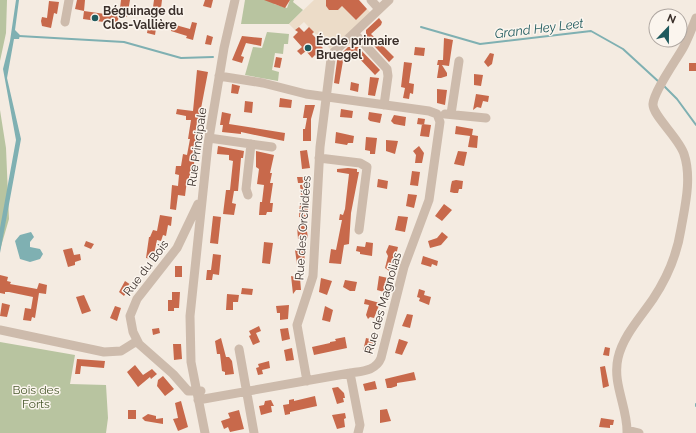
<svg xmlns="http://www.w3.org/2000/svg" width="696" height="433" font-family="Raleway,sans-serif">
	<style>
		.green { fill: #b8c4a0 }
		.plaza { fill: #ecdcc8 }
		.water { fill: #7fb0b2 }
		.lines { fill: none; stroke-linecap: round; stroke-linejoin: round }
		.stream { stroke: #7fb0b2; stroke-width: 2 }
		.building { fill: #c8694b }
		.minor { stroke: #cdbbac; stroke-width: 9 }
		.poi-dot { fill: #1f5a5e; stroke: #fbf5ee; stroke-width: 1.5 }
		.labels { text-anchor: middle; stroke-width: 3; stroke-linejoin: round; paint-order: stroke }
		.poi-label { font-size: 12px; font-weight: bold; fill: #3b302b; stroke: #fbf5ee; text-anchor: start }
		.street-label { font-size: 12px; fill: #3b302b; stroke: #fbf5ee }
		.park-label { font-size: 12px; fill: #4a5a2e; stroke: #fbf5ee }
		.water-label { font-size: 13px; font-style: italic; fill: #1f5a5e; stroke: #fbf5ee }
	</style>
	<rect width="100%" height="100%" fill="#f4ebe1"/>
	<path class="green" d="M0 0H7L6 33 0 61Z
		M245 0H271L275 1 274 4 287 8 290 0H294L293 2 303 10 289 24H241Z
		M267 32 289 34 288 44H284L283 54 275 53 272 70 279 72 278 81 245 75 253 47 262 48Z
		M0 110 6 148 9 219 0 250Z
		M0 342 75 355 70 384 106 385 108 418 106 433H0Z"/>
	<path class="plaza" d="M314 0H326V6L329 9 338 10 342 6 356 20 367 9 371 13 331 50 304 22 295 30 289 24Z"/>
	<path class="water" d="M16 0H19L15 30 20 35 19 39H14L7 78 21 139 0 253V228L16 140 3 69 10 41Z
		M31 232 34 237 30 242V247L40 249 43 254 40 259 30 262 20 259 15 241 20 235Z"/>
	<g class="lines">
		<path class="stream" d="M421 27 480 44 591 31 623 49 659 82
			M19 36 124 42 181 58 213 57
			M664 86 677 99 696 125
			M696 404V406"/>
	</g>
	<path class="building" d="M77 0H85L84 11 75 9Z
		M121 0H130L127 17 119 16Z
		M154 0H162L161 8 153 7Z
		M205 0H213L211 8 203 6Z
		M264 0H290L285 8Z
		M326 0H359L367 9 356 20 342 6 338 10H329L326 6Z
		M49 1 59 2 57 14 54 13 51 28 42 26 41 21 42 17 47 18Z
		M84 11 119 16 117 24 83 19Z
		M379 18 382 22 381 25 371 34 394 57 389 62 366 37V30Z
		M149 21 157 22 155 35 147 33Z
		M192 22 197 23 193 40 186 38 187 36 171 31 172 24 190 29Z
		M299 27 304 32 309 27 314 32 312 34 317 39 316 41 323 48 320 50 323 54 319 59 315 55 312 58 306 51 301 55 297 51 302 47 293 37 298 32 295 30Z
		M207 35 213 37 211 45 205 44Z
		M242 36 262 38 261 46 246 43 241 56 244 57 242 63 232 60Z
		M444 38 453 40 452 46 449 66 442 65 447 73V76L441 78H437L439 65H437L438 60H443Z
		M348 47H358L380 70 375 75 356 55H350L343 61 339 84 334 83 337 61 339 56Z
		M415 47 425 48 424 56 414 55Z
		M490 53 494 54 492 64 488 67 484 62Z
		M276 57 282 58 280 68 274 67Z
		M404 62 412 63 409 83 414 84 413 94 410 93 409 99 403 98 405 88 401 87Z
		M689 63H696V71H689Z
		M197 70 208 72 199 119H197L194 165 192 164 189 180H187L185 196 178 195 176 210 170 209 172 185 178 186 179 175 175 174 176 166H181L183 154 187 155 190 139H188L191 120H186V116L176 114 177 109 193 111Z
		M474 74 483 75 481 86 474 85Z
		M370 77 379 78 375 96 368 95Z
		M351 82 359 84 358 92 350 90Z
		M232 84 240 86 238 94 231 93Z
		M437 89 447 90 445 105 437 103Z
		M476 94 489 96 488 102 483 101 481 108 477 107 473 110Z
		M280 98 292 100 291 108 279 107Z
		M245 101 253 102 252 113 244 112Z
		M305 105H315L311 119V141H303V129H305L307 118H303Z
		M341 109 353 111 352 118 340 117Z
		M222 112 231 114 229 124 285 133 284 141 241 132V134L222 132 223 125H220Z
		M369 112 382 114 380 123 370 121 368 119Z
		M394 115 406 117 405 126 394 124 391 121Z
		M418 118 425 119 424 125 417 124Z
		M422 124 431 125 429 137 420 136Z
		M456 126 473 129 472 135 478 136 477 148 468 147 470 136 455 134Z
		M336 132 354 136 353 143H348L347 145 335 143Z
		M366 137 377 138 375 154H370V151L365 150Z
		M386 140 398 141 395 154 386 151Z
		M218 146 244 151 243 158H241L238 191H234L232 203 236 204 234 215 223 214 226 190H230L233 161 229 160V155L217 154Z
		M419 146 424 153 422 163H415L416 155 413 151Z
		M307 150 310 168 302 169 300 151Z
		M256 151 274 155 270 173H272L270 183H273L270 203H273L272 212H267L266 215H259L260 202H262L264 185 257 184 259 169 256 167Z
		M458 151 467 152 464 166 454 164Z
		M348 168 357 169V172H359L351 213 349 244 344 245 341 264 329 263 331 249 336 250 342 220H339L340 214 343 215 345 209 347 191 349 174 337 172V169Z
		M412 171 420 172 418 186 410 185Z
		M297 177H303L304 183H298Z
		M378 179 388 181 387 189 377 187Z
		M456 180 463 181 462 189H459L458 193H454L450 192 451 185 452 181Z
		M308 184 310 194 301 195 300 185Z
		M408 194 417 195 414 208 406 206Z
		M300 202 308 203V218L299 217Z
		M444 204 452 210 442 221 435 216Z
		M160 215 172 217 171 226 168 225 166 236 163 235 161 241 157 240 153 259 146 258 149 237H150L153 230 157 231Z
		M213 216 221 217 218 244 210 243Z
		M398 216 408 217 405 232 395 230Z
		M306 225 308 238 298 239 297 226Z
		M442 232 448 237 441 245 430 248 428 241 437 238Z
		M86 241 94 244 91 249 84 246Z
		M264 242 273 243 270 264 262 263Z
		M366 242 373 243 372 256 360 254V252L356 251 357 246 365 247Z
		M389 245 398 247 393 267 389 271 385 268 388 256 386 252Z
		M72 248 74 255 80 254 81 260 75 262V265L68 267 63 250Z
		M304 249 305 264H297L295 250Z
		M213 254 221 255 219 275 213 274 212 280H206L207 270H211Z
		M423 256 438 261 437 266 432 264 431 267 421 264Z
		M175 266H182V277H175Z
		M0 275 8 277 7 281 11 282 10 284 37 289 39 283 47 285 46 294 39 293 35 318 32 317 31 321 23 320 25 308 31 309 33 297 9 292H5V294L0 293Z
		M291 276 300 278 301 290H296L293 294Z
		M379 276 388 278 384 292 377 290Z
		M321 278 332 281 327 295 319 292Z
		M345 280 357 282 355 291H350L343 287Z
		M125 281 131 285 124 296 119 292Z
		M242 288 253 289 252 295 241 294Z
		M419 289 425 291 424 295 431 297 429 305 419 301 420 298 417 297Z
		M172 292H180L179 308H174V311H168V300H172Z
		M227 294 239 295 238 302H233V310H226Z
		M84 295 91 311 82 314 76 297Z
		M365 299 380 303 374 318 370 317 368 319 366 315 369 305 364 304Z
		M2 303 10 305 7 317 0 316Z
		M289 305 288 319 280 320V313H277L276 306Z
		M115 306 121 308 117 321 110 318Z
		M325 306 333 310 330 322 322 320Z
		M407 314 413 315 410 328 402 326Z
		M259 326 261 331 256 333 260 342 253 345 249 336 251 335 249 331Z
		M159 328 160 333 153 335 152 329Z
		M288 328 290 339 282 341 280 329Z
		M345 337 347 348 314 355 312 347 330 343V342L336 341 335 339Z
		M221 338 226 357H229L232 361 234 374 225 375V372L222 371 220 354H217L215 341Z
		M366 338 374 340 371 355 363 351Z
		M399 339 408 342 402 355 395 353Z
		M173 344H181L182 359 174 360Z
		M605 347 610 348 609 356 603 355Z
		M292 348 294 360 286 361 284 350Z
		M77 359 105 361 104 368 81 366 80 374H75Z
		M269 361 270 368 262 370 263 374 258 375 256 368 259 367 258 364Z
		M135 365 143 375 152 369 157 374 151 379 150 377 138 387 127 372Z
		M605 366 609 386 603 388 600 367Z
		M414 372 416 380 397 383V386L391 388H387L385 379Z
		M163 376 174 389 165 396 157 386 158 380Z
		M375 381 377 389 365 391 363 384Z
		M338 387 344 393 345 398H343L344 402 337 404 332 388Z
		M315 396 317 406 290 412V414L285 415 283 405 289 404V400L294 399V401Z
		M271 400 274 406H271L272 412 261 415 259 406 264 405 265 401Z
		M181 401 188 427 178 431 173 419 178 418 175 403Z
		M387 409 391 421 380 423V410Z
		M128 410H136V419H128Z
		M239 410 244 429 230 432 228 427 224 429 221 421 230 418 228 413Z
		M345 413 346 418 344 419 345 427 337 429 332 415Z
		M148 414 156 416V419L163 418V424L145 421 142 418Z
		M601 418 614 420 613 425H610V428L599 427Z"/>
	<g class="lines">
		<path class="minor" d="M371 0 379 9
			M65 22 69 0
			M354 33 387 69 388 76 384 105
			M445 114 486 118
			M451 114 459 61
			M209 138 272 147
			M319 158 360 163 367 167 359 230
			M248 195 246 189 251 144
			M198 204 177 248 137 299 130 316 133 332 139 344 173 374 188 391H201
			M0 330 104 352 121 351 137 341
			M239 349 254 433
			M350 373 360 425 358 433
			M307 381 297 325 313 276 320 147 331 59 334 52 389 0
			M198 400 350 373C362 371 376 371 381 358L404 267 429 200 440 122 437 114 429 111 306 94 263 83 219 76
			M627 430 639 433
			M205 433 191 362 190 316 208 144 224 48 235 0
			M627 433C628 408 612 384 618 358 623 336 640 318 653 299 667 278 677 255 681 229 685 206 692 178 684 154 679 138 652 115 653 104 654 91 675 62 683 48 688 39 692 28 696 18"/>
	</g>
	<g class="poi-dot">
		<circle cx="95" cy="18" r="4"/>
		<circle cx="308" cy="48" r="4"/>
	</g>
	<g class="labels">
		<g class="poi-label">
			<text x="103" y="15">Béguinage du<tspan x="103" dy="14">Clos-Vallière</tspan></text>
			<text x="316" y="45">École primaire<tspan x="316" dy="14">Bruegel</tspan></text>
		</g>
		<g class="street-label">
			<text transform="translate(197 147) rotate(-82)" y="4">Rue Principale</text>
			<text transform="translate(303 228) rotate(-86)" y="4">Rue des Orchidées</text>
			<text transform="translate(146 268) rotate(-53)" y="4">Rue du Bois</text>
			<text transform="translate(383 303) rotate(-74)" y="4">Rue des Magnolias</text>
		</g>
		<g class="park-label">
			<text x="36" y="394">Bois des<tspan x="36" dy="14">Forts</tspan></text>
		</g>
		<g class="water-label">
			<text transform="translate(539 28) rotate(-7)" y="5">Grand Hey Leet</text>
		</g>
	</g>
	<g transform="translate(668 28) rotate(22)"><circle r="19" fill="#fbf5ee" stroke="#aea6a0"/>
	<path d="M0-3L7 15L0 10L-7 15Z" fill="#1f5a5e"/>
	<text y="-6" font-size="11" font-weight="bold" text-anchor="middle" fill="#3b302b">N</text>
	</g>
</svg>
